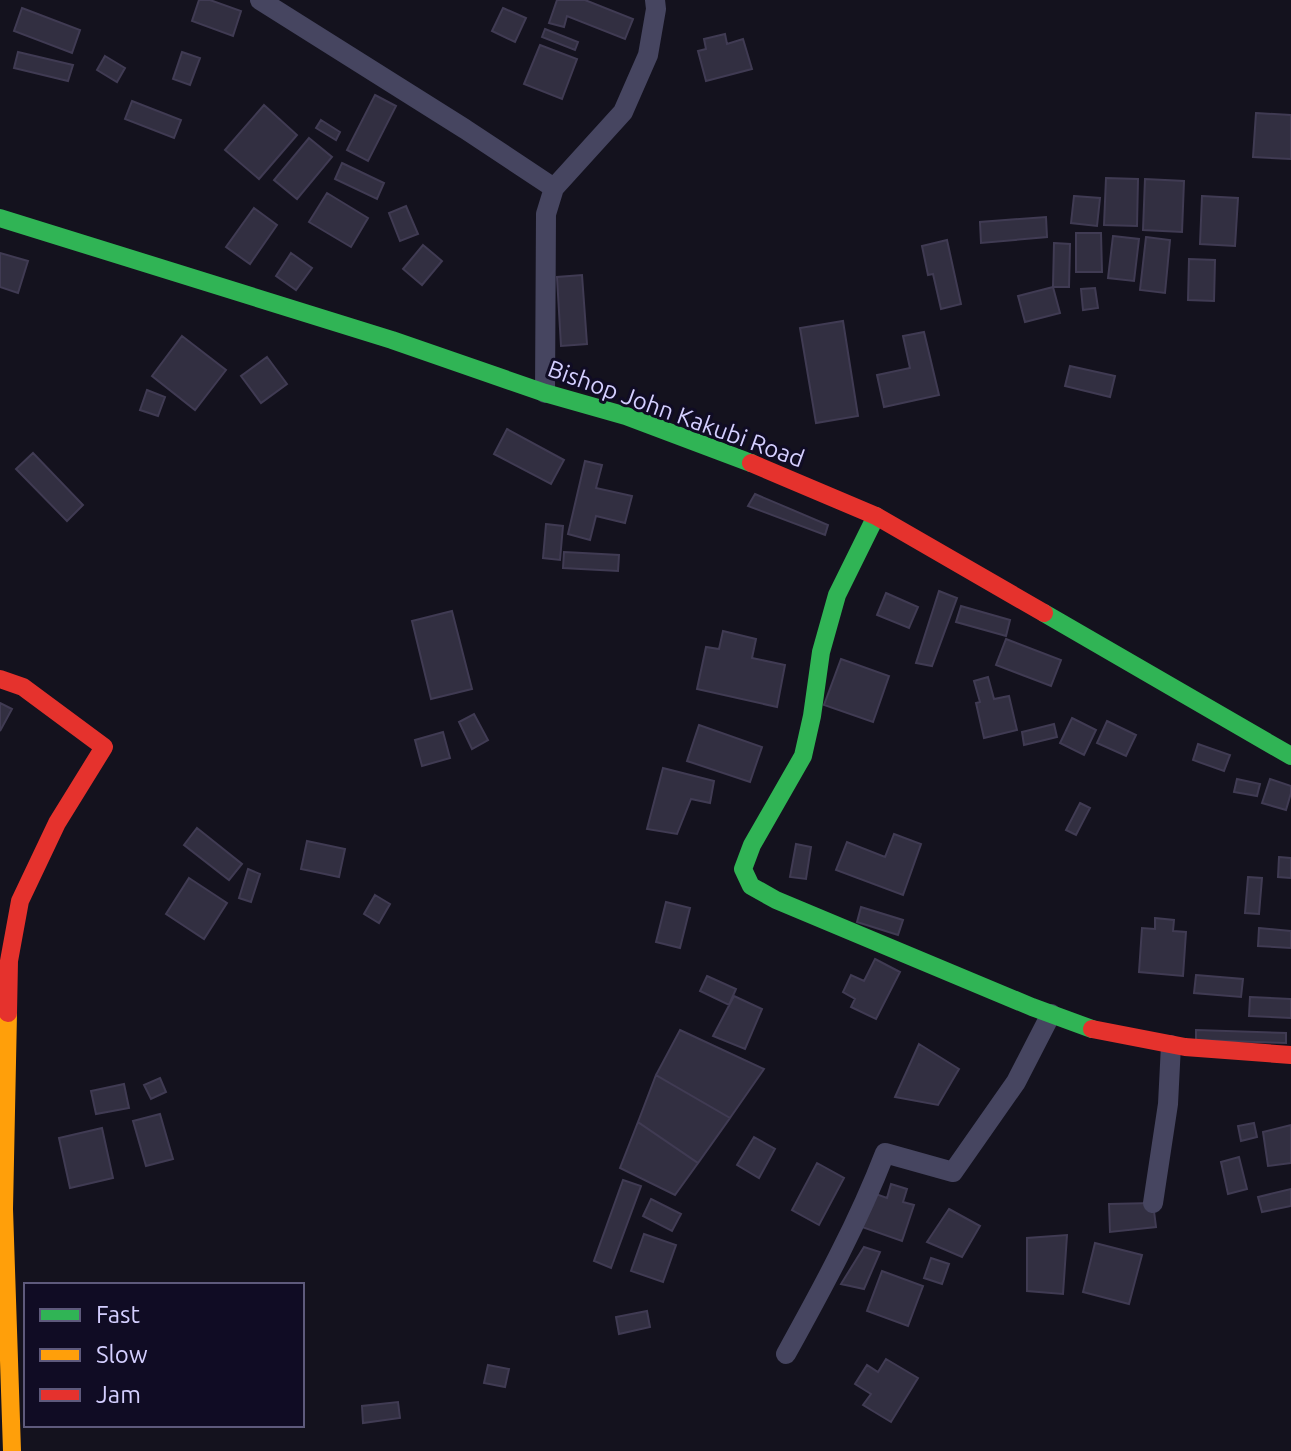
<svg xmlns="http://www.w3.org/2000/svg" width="1291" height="1451" font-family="Ubuntu,sans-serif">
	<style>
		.building { fill: #322f41; stroke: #403b53; stroke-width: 2 }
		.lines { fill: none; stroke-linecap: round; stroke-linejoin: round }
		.street { stroke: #464560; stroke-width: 20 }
		.fast { stroke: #30b455; stroke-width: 18 }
		.slow { stroke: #ff9f0a; stroke-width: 18 }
		.jam { stroke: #e5322d; stroke-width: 18 }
		.labels { text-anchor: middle; stroke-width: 6; stroke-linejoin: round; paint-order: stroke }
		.street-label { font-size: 24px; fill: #d4cfff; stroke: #100c24 }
	</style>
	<rect width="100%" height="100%" fill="#14121e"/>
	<path class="building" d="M199 0H210L241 11 233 36 192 21Z
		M557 0H585L633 19 625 39 567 16 564 27 549 23Z
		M22 8 80 30 72 53 14 31Z
		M503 8 526 18 515 42 492 31Z
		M545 29 578 42 575 50 542 37Z
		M725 34 727 44 743 39 752 69 706 81 698 51 706 49 704 39Z
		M540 45 577 59 562 99 524 84Z
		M18 52 73 65 68 81 14 68Z
		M182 52 200 58 190 85 173 79Z
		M105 56 125 68 117 82 97 70Z
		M375 95 396 106 368 161 347 150Z
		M132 101 181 120 174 138 125 119Z
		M264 105 297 135 259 179 225 150Z
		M1256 113 1291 115V159L1253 157Z
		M321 120 340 132 336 140 316 128Z
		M309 138 332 157 297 199 274 180Z
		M342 163 384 183 377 199 335 179Z
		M1106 178 1138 179 1137 226 1104 225Z
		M1145 179 1184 181 1182 232 1143 230Z
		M327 193 368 218 351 247 309 222Z
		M1074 196 1100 198 1097 226 1071 223Z
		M1202 196 1238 198 1235 246 1200 244Z
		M406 206 418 234 400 241 389 213Z
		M254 208 277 225 250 264 226 247Z
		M1046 217 1047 237 981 243 980 222Z
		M1076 233H1101L1102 272H1076Z
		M1113 236 1139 239 1134 281 1108 278Z
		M1146 237 1170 240 1165 293 1140 290Z
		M947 240 961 304 941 309 933 274 928 275 922 246Z
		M1054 243 1070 244 1069 287H1053Z
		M423 245 442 261 422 285 403 269Z
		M0 253 28 261 18 293 0 287Z
		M291 253 312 268 296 290 276 276Z
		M1189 259 1215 260 1214 301 1188 300Z
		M582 275 587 344 561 346 557 277Z
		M1053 287 1060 313 1025 322 1018 296Z
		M1095 288 1098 308 1083 310 1081 289Z
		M843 321 858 416 816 423 800 328Z
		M924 332 939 395 884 407 877 375 910 368 903 336Z
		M182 336 226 370 195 410 152 376Z
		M267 357 287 384 261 403 241 376Z
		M1070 366 1115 376 1110 397 1065 386Z
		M147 390 165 397 158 416 140 410Z
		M507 429 564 460 551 484 494 454Z
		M33 453 83 505 67 521 16 469Z
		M585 461 602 465 596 488 632 496 625 523 596 516 590 540 568 534Z
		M755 494 828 525 825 535 748 506Z
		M546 524 563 526 560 560 543 558Z
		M564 552 619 555 618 571 563 568Z
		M939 591 957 598 932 666 916 663Z
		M886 593 918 607 909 628 877 615Z
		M961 606 1010 620 1006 636 956 622Z
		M452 611 472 689 431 699 412 621Z
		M723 631 756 639 752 658 785 665 777 707 697 689 706 647 719 649Z
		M1006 639 1061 660 1051 686 996 665Z
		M841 659 889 676 873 722 824 705Z
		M988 677 994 699 1009 696 1017 730 984 738 976 703 980 702 974 681Z
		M0 703 12 709 0 731Z
		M474 714 488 740 472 749 459 722Z
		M1072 718 1096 730 1084 755 1060 743Z
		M1107 721 1136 735 1126 756 1097 743Z
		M1054 724 1057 737 1024 745 1022 732Z
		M699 725 762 747 750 782 687 761Z
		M443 732 450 758 422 766 415 740Z
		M1198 744 1230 755 1224 771 1193 760Z
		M663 768 714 781 710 803 691 799 677 834 647 829Z
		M1237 779 1260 784 1257 796 1234 792Z
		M1270 779 1291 786V793L1286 810 1262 803Z
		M1080 803 1090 808 1076 835 1066 830Z
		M197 828 242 864 229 880 184 845Z
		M894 834 921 844 903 895 836 870 847 842 885 857Z
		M307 841 345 849 339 877 301 869Z
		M796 844 811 847 806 879 790 877Z
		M1279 857 1291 858V878L1278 877Z
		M248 869 260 874 251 902 239 898Z
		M1248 877 1262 878 1259 914 1245 913Z
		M189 878 227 903 204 939 166 914Z
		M375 895 390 904 379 923 364 914Z
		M666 902 690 908 680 948 656 942Z
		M861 907 903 920 898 935 857 922Z
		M1155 918 1174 920 1173 931 1186 932 1183 976 1139 972 1142 928 1155 929Z
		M1259 928 1291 931V948L1258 946Z
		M875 959 900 972 876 1019 851 1007 855 999 843 992 851 975 864 981Z
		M1196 975 1243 979 1241 997 1194 993Z
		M707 976 736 989 729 1005 700 991Z
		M734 996 762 1009 745 1049 713 1036Z
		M1250 997 1291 999V1018L1249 1016Z
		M680 1030 764 1069 730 1118 656 1075Z
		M1196 1030 1286 1033V1043L1196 1040Z
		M919 1044 959 1069 938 1105 895 1097Z
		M656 1075 730 1118 698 1163 638 1122Z
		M160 1078 166 1092 151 1099 144 1085Z
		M124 1084 129 1108 96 1114 91 1091Z
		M160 1114 173 1159 146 1166 133 1121Z
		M638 1122 698 1163 675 1195 620 1168Z
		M1254 1123 1257 1137 1241 1141 1238 1126Z
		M1291 1125V1163L1268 1166 1263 1132Z
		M102 1128 113 1178 70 1188 59 1138Z
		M754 1137 775 1149 759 1178 737 1165Z
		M1239 1157 1247 1189 1228 1194 1221 1162Z
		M817 1163 844 1178 819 1225 792 1210Z
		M623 1180 641 1186 611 1268 594 1261Z
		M891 1184 907 1189 903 1202 914 1205 902 1241 859 1226 870 1192 887 1198Z
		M1291 1189V1206L1262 1212 1258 1197Z
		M651 1199 681 1214 672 1231 643 1216Z
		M1153 1203 1156 1227 1110 1232 1109 1204Z
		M949 1209 980 1226 962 1257 927 1242Z
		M644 1234 676 1245 663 1282 631 1271Z
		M1067 1235 1063 1294 1027 1291V1238Z
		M1095 1243 1142 1255 1129 1304 1083 1292Z
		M864 1247 880 1252 864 1289 841 1284Z
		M931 1258 949 1264 942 1284 924 1278Z
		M882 1271 923 1286 908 1326 867 1311Z
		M647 1311 650 1327 619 1334 616 1317Z
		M886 1359 918 1378 891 1422 863 1405 871 1394 855 1384 867 1365 878 1372Z
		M488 1365 509 1369 505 1387 484 1383Z
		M398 1402 400 1418 363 1423 362 1406Z"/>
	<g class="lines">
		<path class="street" d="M260 0 465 129 554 188
			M545 393 546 214 554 188 623 112 648 55 656 9 655 0
			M1153 1203 1168 1104 1171 1045
			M786 1354C822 1289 858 1223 885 1153L953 1172 1016 1082 1051 1014"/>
		<path class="fast" d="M0 218 392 340 545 393 626 416 751 463
			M876 516 837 595 821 652 812 716 803 756 752 845 743 869 751 886 776 900 1032 1007 1092 1029
			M1044 613 1291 756"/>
		<path class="slow" d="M8 1013 4 1209 12 1451"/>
		<path class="jam" d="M751 463 876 516 1044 613
			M0 679 23 687 104 747 57 823 20 901 9 961 8 1013
			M1092 1029 1185 1047 1291 1055"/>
	</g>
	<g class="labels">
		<g class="street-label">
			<text transform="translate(676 414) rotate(20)" y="8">Bishop John Kakubi Road</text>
		</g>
	</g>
	<rect x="24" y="1283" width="280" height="144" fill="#100c24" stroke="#5e5a7c" stroke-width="2"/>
	<rect x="40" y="1309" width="40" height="12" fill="#30b455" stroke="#5e5a7c" stroke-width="2"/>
	<text x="96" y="1323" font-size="24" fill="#d4cfff">Fast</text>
	<rect x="40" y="1349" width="40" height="12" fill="#ff9f0a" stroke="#5e5a7c" stroke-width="2"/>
	<text x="96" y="1363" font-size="24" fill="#d4cfff">Slow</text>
	<rect x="40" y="1389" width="40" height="12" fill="#e5322d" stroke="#5e5a7c" stroke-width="2"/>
	<text x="96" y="1403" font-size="24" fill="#d4cfff">Jam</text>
</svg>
